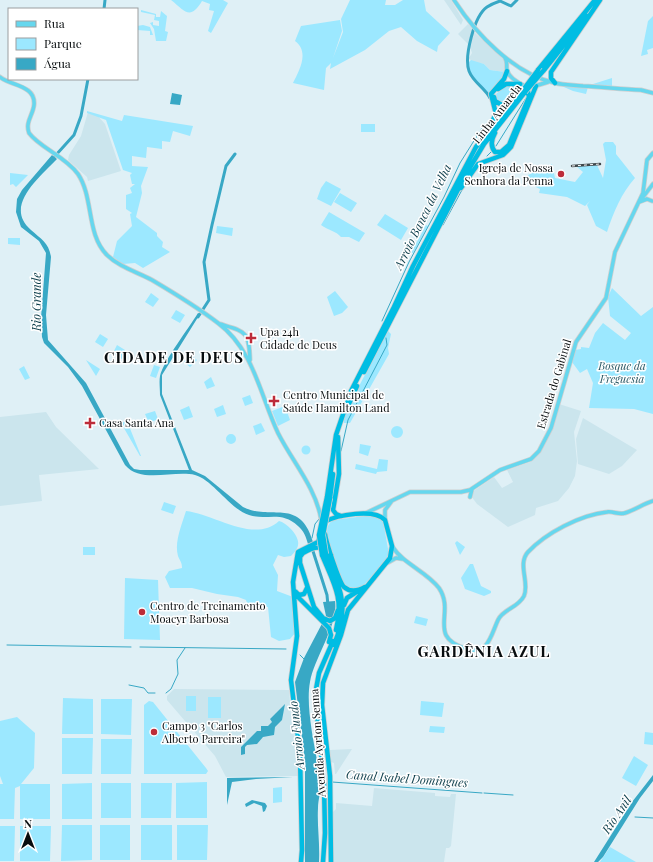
<svg xmlns="http://www.w3.org/2000/svg" width="653" height="862" font-family="'Playfair Display',serif">
	<style>
		.built { fill: #cbe5ed }
		.green { fill: #9ce8ff }
		.water { fill: #38a8c5 }
		.lines { fill: none; stroke-linecap: round; stroke-linejoin: round }
		.stream { stroke: #38a8c5; stroke-width: 1 }
		.river { stroke: #38a8c5; stroke-width: 3 }
		.major-casing { stroke: #cecfcf; stroke-width: 5 }
		.highway-casing { stroke: #cecfcf; stroke-width: 6 }
		.major { stroke: #66d7ee; stroke-width: 3.5 }
		.highway { stroke: #00bde3; stroke-width: 4.5 }
		.rail-casing { stroke: #3e4649; stroke-width: 2.5 }
		.rail { stroke: #fff; stroke-width: 1; stroke-dasharray: 3; stroke-linecap: butt }
		.highway-bridge-casing { stroke: #cecfcf; stroke-width: 6; stroke-linecap: butt }
		.highway-bridge { stroke: #00bde3; stroke-width: 4.5 }
		.poi-dot { fill: #bd2c39; stroke: #fff; stroke-width: 1.5 }
		.labels { text-anchor: middle; stroke-width: 3; stroke-linejoin: round; paint-order: stroke }
		.street-label { font-size: 11px; fill: #080d0f; stroke: #fff }
		.poi-label { font-size: 11px; fill: #080d0f; stroke: #fff; text-anchor: start }
		.park-label { font-size: 11px; font-style: italic; fill: #2b5966; stroke: #fff }
		.water-label { font-size: 12px; font-style: italic; fill: #0d3e4b; stroke: #fff }
		.district-label { font-size: 15px; font-weight: bold; letter-spacing: 1px; fill: #080d0f; stroke: #fff }
	</style>
	<rect width="100%" height="100%" fill="#dff0f6"/>
	<path class="built" d="M444 0H451L463 20 461 25Z
		M468 24 473 28 468 44 458 34Z
		M473 31 505 61V72L490 70 484 64 472 62 469 58 472 53 470 47Z
		M88 112 98 116 105 124 121 171 88 181 87 177 68 160 69 155 81 136Z
		M559 404 581 411 574 432 577 461 575 476 569 488 558 501 536 508 535 515 508 527 477 504 471 496 472 492 494 477 502 488 513 482 507 470 530 462 537 455 545 444Z
		M46 412 56 427 99 469 39 475 42 501 0 506V417Z
		M583 418 637 450 622 466 609 474 578 464 576 439Z
		M174 689 289 690 292 727 298 754V776L226 777 215 756 167 700V696Z
		M352 749 336 774H335L334 763 331 762 330 750Z
		M374 788 435 793V796L450 797 451 794H456L451 846 449 848H446L444 862H332V813L336 809V803L372 806Z"/>
	<path class="green" d="M171 0H223L228 3 211 33 208 31 214 11 209 10 210 4 202 1C190 21 185 11 171 0Z
		M350 0H386L385 5H395L403 0H424L426 11 450 33 438 46 437 52 417 41 401 27 389 31 365 50 330 69 331 63 326 68 324 90 293 83C299 71 310 52 295 41L301 26 340 20 342 31 333 58 343 32 341 19Z
		M141 10 156 14V17H160L161 11 167 16 165 31 168 32 166 41H156L154 29 150 23 153 22V25L159 26V21L154 20 155 15 141 12Z
		M653 16V48L647 50 648 54 641 56 648 21Z
		M143 25 150 27 153 35H150V31L137 30V26Z
		M471 60 484 64 490 70 505 72C503 82 492 85 490 96L471 74 468 63Z
		M612 78V87L591 85 593 84Z
		M557 84 588 87 586 94 573 91Z
		M506 86 522 87 509 101 503 104 498 102 496 94Z
		M87 111 122 121 124 115 193 126 190 136 173 131 170 142 162 141V149L147 147 146 158 132 156V166L148 167 141 186 142 193 136 217 157 233V236L163 242 162 247 170 252 143 268 135 263 123 264 113 257 117 241 132 226 130 214 132 213 126 209V195L132 193 130 188 135 184H132L130 175 132 173 123 170 106 120 87 113Z
		M361 124H375V132H361Z
		M605 142H613L616 146V154L635 178C621 194 614 211 607 232L596 226 587 205 590 201 585 206 567 197 539 193 540 189 536 187 528 175 552 164 555 178 575 182 583 172 576 166 597 165 603 178 606 160 603 144Z
		M10 173 28 175 16 187 13 184 10 185Z
		M326 181 341 189 331 206 317 199 321 188Z
		M340 193 357 203 351 212 334 202Z
		M329 212 365 233 359 242 349 237H341C336 231 328 230 321 225Z
		M385 214 408 228 401 240 377 225Z
		M426 225 428 226 413 253H411Z
		M217 226 233 228 232 236 216 233Z
		M8 238H20V245L8 244Z
		M612 288 641 316 653 307V414L634 409 589 408 593 383 587 369 580 373 572 362 575 350 581 349V347L589 348 595 333 603 323 625 340 631 333 610 316 608 297Z
		M335 291 348 307 342 313 334 316 327 297Z
		M151 293 159 299 153 307 145 302Z
		M176 310 185 315 180 323 171 318Z
		M388 331 391 334 388 348 389 354 350 423H344V419L348 407Z
		M100 334 108 339 103 347 95 342Z
		M117 345 125 350 122 359 113 353Z
		M189 354 197 360 190 367 184 362Z
		M86 360 100 369 96 376Z
		M154 365 160 367 156 378 150 376Z
		M24 366 30 378 25 380 19 369Z
		M211 377 215 386 207 389 204 382Z
		M250 395 253 403 245 406 242 398Z
		M223 405 226 414 217 417 214 409Z
		M189 406 193 417 184 420 180 410Z
		M285 406 290 420 278 426 272 411Z
		M155 411 158 419 149 423 145 414Z
		M127 421 141 456H140L121 423Z
		M261 423 265 431 256 435 253 426Z
		M391 432a6 6 0 1 1 12 0a6 6 0 1 1-12 0Z
		M226 439a5 5 0 1 1 10 0a5 5 0 1 1-10 0Z
		M360 444 371 446 368 456 359 453Z
		M301.5 450a4.5 4.5 0 1 1 9 0a4.5 4.5 0 1 1-9 0Z
		M379 459 388 460 387 471 377 472 376 474 355 469 356 464 377 469Z
		M164 502 176 506 173 514 161 510Z
		M186 511C214 514 254 544 279 521 287 523 300 536 298 545 298 548 294 553 291 556L284 557 278 555 273 565 278 575 277 591 293 597 296 632 290 639 279 641 271 637 268 607 248 606 246 600 238 597 217 594 192 588H170L165 577 169 571 182 568C182 562 180 561 178 556 174 542 182 524 186 511Z
		M372 515 383 521 389 554 386 561 363 586 353 589 346 586 343 583C338 569 316 527 334 520Z
		M457 541 465 547 460 555 455 543Z
		M83 547H95V555H83Z
		M470 564H473L481 586 491 591V593L484 596 465 589 461 578Z
		M125 578 158 580 160 640 124 639Z
		M416 616 428 619 426 626 414 623Z
		M186 696H196V711H186Z
		M208 697H221V718H208Z
		M63 698 93 699V734H62Z
		M101 699H132L131 735 101 734Z
		M149 701 153 702 206 768 208 771 206 774H144V705Z
		M421 701 444 703 442 717 420 715Z
		M17 717 35 733 34 768 21 784H50V819H20V786L15 788 14 819H0V784H3L0 776V721Z
		M430 726 445 727 444 733 429 732Z
		M645 732 653 733V745L644 744Z
		M62 738H93L92 774H62Z
		M101 739H132L131 774H101Z
		M634 756 648 765 636 786 622 778Z
		M207 782V818H176V783Z
		M92 783V819H62V784Z
		M101 783H131V818H101Z
		M141 783H172L171 818H141Z
		M282 787V802L273 803V788Z
		M62 825H92V860L61 861Z
		M100 825H130V860H100Z
		M141 825H172V860H141Z
		M177 825H208L207 860H177Z
		M0 826H15L14 861H0Z
		M20 826H51L50 861H20Z
		M610 847 636 862H600Z"/>
	<path class="water" d="M172 93 182 95 180 105 170 104Z
		M52 155 57 159C40 177 3 206 31 230 41 239 49 243 51 257L46 315 48 340 86 383 130 465 134 469 140 470H189L160 395C160 388 159 382 160 376 164 360 189 328 198 313L200 314 162 375V394L192 470 205 476 243 507C271 521 300 497 313 542L308 544C306 537 304 531 298 526 281 510 267 521 249 515 230 509 213 480 195 475 173 470 141 484 125 465L82 386 68 367 44 343 42 337 41 318 46 253 39 241 21 227 16 212 17 199 22 190Z
		M335 601C339 624 314 658 310 682 305 708 316 753 321 781 322 788 318 799 318 808 317 826 320 843 319 862H305V762L295 682 304 658 326 616 323 602Z
		M285 704 282 720 275 727 274 735 263 737 257 744 247 745 245 747V754L241 755V747L257 731H261V726H268L272 722 270 719Z
		M653 775V781L640 798 603 857 598 862H594L632 802Z
		M293 777 256 779 232 782 227 805V823V778Z
		M252 800 265 803 267 806 265 811 263 812 262 806 254 803 246 807 245 804Z"/>
	<g class="lines">
		<path class="stream" d="M496 146 526 98
			M487 156 491 152
			M443 225 462 190
			M382 321 409 262 444 197 460 163 482 128 487 126
			M341 451 348 420 387 345 386 338
			M334 490 337 470
			M312 538 315 524 319 519
			M7 645 131 647
			M140 647 286 649
			M300 655 304 659
			M129 685 144 688 148 693H155
			M166 693 171 689 178 674 177 660 185 648
			M332 782 482 793
			M484 793 513 795
			M635 817 653 818"/>
		<path class="river" d="M104 9 105 0
			M490 98C485 88 473 82 469 71 464 57 474 16 487 7 490 5 497 2 500 1L511 6 517 0
			M55 156 74 135 81 116 88 79
			M198 317 209 300 204 262 212 225 226 166 235 154
			M312 548 327 595 328 606"/>
		<g class="major-casing">
			<path id="major" d="M454 0C476 34 514 74 555 83 564 85 574 85 583 86 602 87 621 89 641 90L653 93
				M505 58C508 62 506 66 507 70 509 79 520 84 527 87
				M0 77C11 86 36 85 34 105 33 115 25 122 29 133 40 148 65 156 78 174 94 198 86 234 107 255 119 267 137 272 152 280 174 293 197 307 218 323 254 350 260 395 278 433 292 461 316 488 321 519
				M535 86 548 82
				M643 197 653 184
				M639 202 647 199 652 201
				M220 324C246 332 249 331 250 360
				M470 497 472 489
				M366 513 410 492H461L470 490 500 470 531 459 539 451 551 428 576 342 606 298 615 252 643 193 647 160 653 153
				M385 520V510L391 502
				M392 546C403 564 426 571 439 588 456 613 426 637 467 649 488 656 491 635 498 620 503 609 518 608 524 596 530 583 517 564 528 552 546 533 580 515 607 512 613 511 619 515 625 513 635 510 643 504 653 501
				M387 563 396 558 403 559"/>
		</g>
		<g class="highway-casing">
			<path id="highway" d="M538 70 595 0
				M544 70 587 16
				M555 83 551 78V72L600 0
				M498 89 506 84H520
				M494 97 495 101 502 105 513 99
				M488 129 496 114 491 94 504 79 507 71
				M495 133C491 140 490 146 495 152H501L509 145 529 97 527 87
				M461 188 478 164 503 155 511 147 536 86
				M364 372 466 174 484 144 525 92
				M347 408 357 386
				M338 437 339 474 333 510 336 514 341 516
				M327 497 336 435 351 391 394 307 413 266 476 147 523 90
				M330 498 333 474
				M324 522C337 515 374 508 385 520L392 546 390 558 348 610 341 635 323 683 322 705 330 776 331 862
				M325 534C326 542 339 582 344 587 351 593 358 591 365 587
				M326 554C341 591 350 606 334 645
				M322 555C334 584 344 598 336 630
				M331 555C323 544 314 547 303 553L300 557V563L314 607 323 618 330 621 335 618 338 610
				M296 592 299 595 304 594 307 588
				M296 595 329 628 331 635 329 642
				M344 605 347 598 358 591
				M301 862 302 850 300 754 291 680 297 636 293 582 298 552 318 542 320 537
				M323 862 325 833 324 783 315 695 319 673 333 641"/>
		</g>
		<use href="#major" class="major"/>
		<use href="#highway" class="highway"/>
		<g class="rail-casing">
			<path id="rail" d="M572 166 600 164"/>
		</g>
		<use href="#rail" class="rail"/>
		<g class="highway-bridge-casing">
			<path id="highway-bridge" d="M523 90 538 70
				M525 92 544 70
				M326 554 323 535 330 498
				M322 555 319 535 327 497"/>
		</g>
		<use href="#highway-bridge" class="highway-bridge"/>
	</g>
	<g class="poi-dot">
		<circle cx="561" cy="174" r="4"/>
		<path d="M249 332h4v4h4v4h-4v4h-4v-4h-4v-4h4z"/>
		<path d="M272 395h4v4h4v4h-4v4h-4v-4h-4v-4h4z"/>
		<path d="M88 417h4v4h4v4h-4v4h-4v-4h-4v-4h4z"/>
		<circle cx="142" cy="612" r="4"/>
		<circle cx="154" cy="732" r="4"/>
	</g>
	<g class="labels">
		<g class="street-label">
			<text transform="translate(497 114) rotate(-52)" y="4">Linha Amarela</text>
			<text transform="translate(554 384) rotate(-73)" y="4">Estrada do Gabinal</text>
			<text transform="translate(318 743) rotate(-94)" y="4">Avenida Ayrton Senna</text>
		</g>
		<g class="poi-label">
			<text x="553" y="172" text-anchor="end">Igreja de Nossa<tspan x="553" dy="13">Senhora da Penna</tspan></text>
			<text x="260" y="336">Upa 24h<tspan x="260" dy="13">Cidade de Deus</tspan></text>
			<text x="283" y="399">Centro Municipal de<tspan x="283" dy="13">Saúde Hamilton Land</tspan></text>
			<text x="99" y="427">Casa Santa Ana</text>
			<text x="150" y="610">Centro de Treinamento<tspan x="150" dy="13">Moacyr Barbosa</tspan></text>
			<text x="162" y="730">Campo 3 "Carlos<tspan x="162" dy="13">Alberto Parreira"</tspan></text>
		</g>
		<g class="park-label">
			<text x="622" y="370">Bosque da<tspan x="622" dy="13">Freguesia</tspan></text>
		</g>
		<g class="water-label">
			<text transform="translate(423 217) rotate(-64)" y="4">Arroio Banca da Velha</text>
			<text transform="translate(37 302) rotate(-90)" y="4">Rio Grande</text>
			<text transform="translate(297 735) rotate(-96)" y="4">Arroio Fundo</text>
			<text transform="translate(407 779) rotate(4)" y="4">Canal Isabel Domingues</text>
			<text transform="translate(617 815) rotate(-56)" y="4">Rio Anil</text>
		</g>
		<g class="district-label">
			<text x="174" y="363">CIDADE DE DEUS</text>
			<text x="484" y="657">GARDÊNIA AZUL</text>
		</g>
	</g>
	<rect x="8" y="8" width="130" height="72" fill="#ffffff" stroke="#9c9e9f"/>
	<rect x="16" y="21" width="20" height="6" fill="#66d7ee" stroke="#9c9e9f"/>
	<text x="44" y="28" font-size="12" fill="#080d0f">Rua</text>
	<rect x="16" y="38" width="20" height="12" fill="#9ce8ff" stroke="#9c9e9f"/>
	<text x="44" y="48" font-size="12" fill="#080d0f">Parque</text>
	<rect x="16" y="58" width="20" height="12" fill="#38a8c5" stroke="#9c9e9f"/>
	<text x="44" y="68" font-size="12" fill="#080d0f">Água</text>
	<g transform="translate(28 834)" stroke="#ffffff" stroke-width="3" paint-order="stroke">
	<path d="M0-3L7 15L0 10L-7 15Z" fill="#080d0f"/>
	<text y="-6" font-size="11" font-weight="bold" text-anchor="middle" fill="#080d0f">N</text>
	</g>
</svg>
